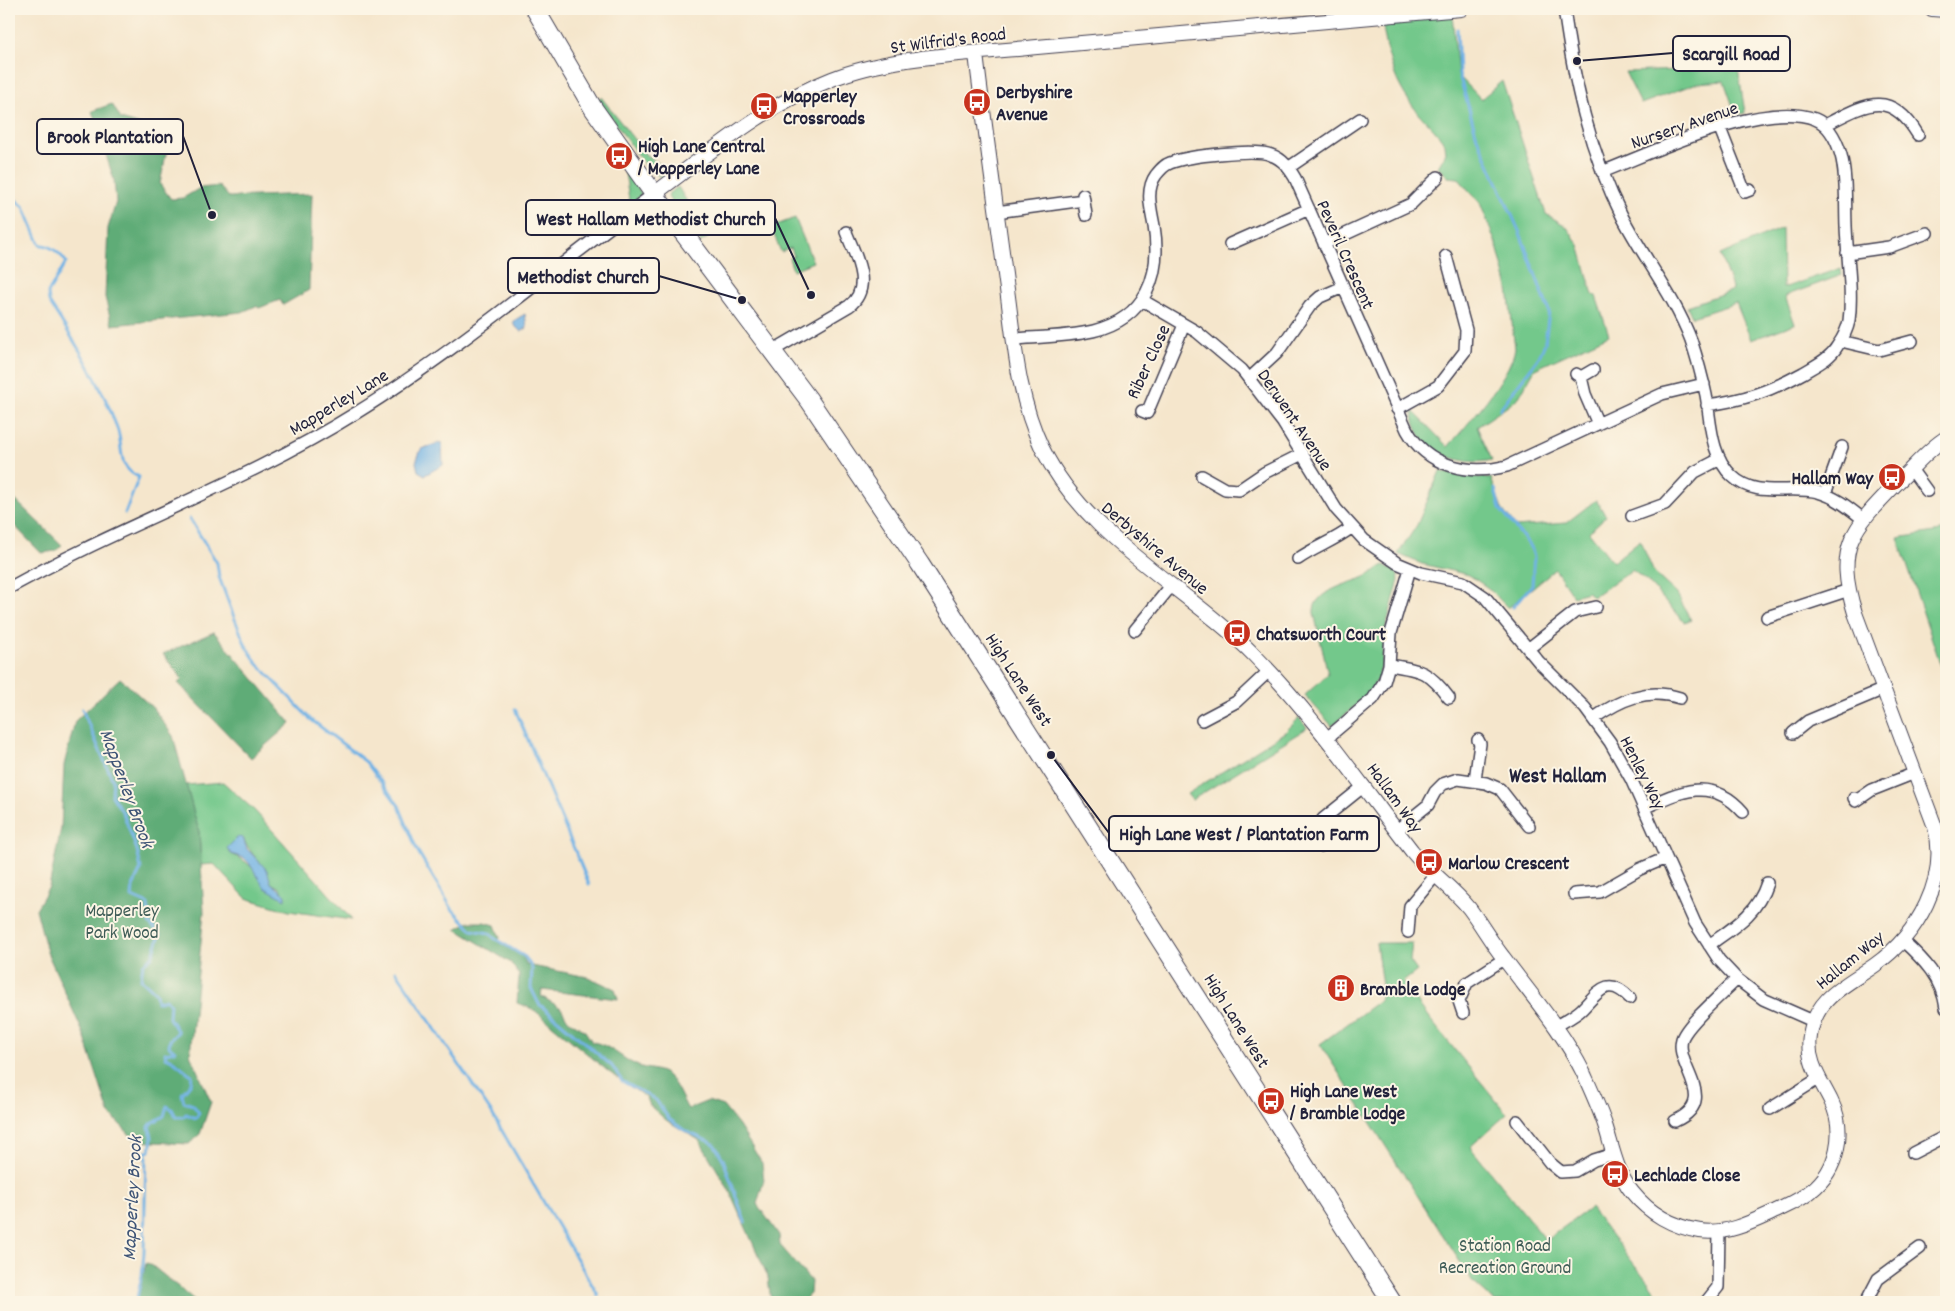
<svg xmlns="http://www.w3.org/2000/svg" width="1955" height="1311" font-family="Dekko,sans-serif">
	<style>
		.green { fill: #73c88b; stroke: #4a7563; fill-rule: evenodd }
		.forest { fill: #5eac77; stroke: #406759 }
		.water { fill: #71b2e5; stroke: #4a6a90 }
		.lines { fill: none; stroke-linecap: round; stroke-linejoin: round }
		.stream { stroke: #71b2e5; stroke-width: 3 }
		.minor-casing { stroke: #423f51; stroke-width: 14 }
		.tertiary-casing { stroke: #423f51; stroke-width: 16 }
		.primary-casing { stroke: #423f51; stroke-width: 20 }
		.minor { stroke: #fff; stroke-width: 11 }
		.tertiary { stroke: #fff; stroke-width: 14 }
		.primary { stroke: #fff; stroke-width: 18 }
		.labels { text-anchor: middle; stroke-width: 4; stroke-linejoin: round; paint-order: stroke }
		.street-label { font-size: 19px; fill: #22223b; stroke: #fcf5e5 }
		.poi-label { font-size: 19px; font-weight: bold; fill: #22223b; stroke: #fcf5e5; text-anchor: start }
		.park-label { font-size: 19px; fill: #3e5c57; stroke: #fcf5e5 }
		.water-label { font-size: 20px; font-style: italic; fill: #3e5476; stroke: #fcf5e5 }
		.quarter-label { font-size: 21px; font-weight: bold; fill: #22223b; stroke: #fcf5e5 }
		.leader { fill: none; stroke: #22223b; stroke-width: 2 }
		.callout-dot { fill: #22223b; stroke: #fcf5e5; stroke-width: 2 }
		.callout { fill: #fcf5e5; stroke: #22223b; stroke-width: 2 }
		.callout-label { font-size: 20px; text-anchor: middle; font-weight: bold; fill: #22223b }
	</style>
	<rect width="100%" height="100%" fill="#fcf5e5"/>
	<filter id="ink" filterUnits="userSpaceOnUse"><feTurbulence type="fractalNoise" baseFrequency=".02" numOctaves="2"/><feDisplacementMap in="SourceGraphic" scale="10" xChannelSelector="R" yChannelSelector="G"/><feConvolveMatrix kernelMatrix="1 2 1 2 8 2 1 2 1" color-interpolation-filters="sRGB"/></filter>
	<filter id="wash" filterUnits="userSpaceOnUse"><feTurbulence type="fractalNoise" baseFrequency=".0096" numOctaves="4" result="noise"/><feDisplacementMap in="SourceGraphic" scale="20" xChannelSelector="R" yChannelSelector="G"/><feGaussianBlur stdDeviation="1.12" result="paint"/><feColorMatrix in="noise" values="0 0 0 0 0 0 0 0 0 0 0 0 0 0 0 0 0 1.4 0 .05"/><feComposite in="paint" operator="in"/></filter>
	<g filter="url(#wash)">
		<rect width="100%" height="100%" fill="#f5e6cc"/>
		<path class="green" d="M1452 15 1458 75 1481 99 1502 81 1546 214 1566 226 1579 245 1593 295 1596 296 1609 335 1535 369 1519 397 1508 406 1477 427 1492 460C1460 468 1412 449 1413 411L1448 447C1469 422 1508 380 1515 349L1508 288 1497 246 1480 203 1458 178 1448 177 1438 167 1446 153 1445 144C1436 130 1422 119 1412 105 1392 79 1387 52 1382 21Z
			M1738 68 1745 113 1736 115 1724 81 1697 83 1641 104 1625 72Z
			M601 97 647 156 670 170 662 177 650 172 598 99Z
			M627 171 642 194 630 206 625 172Z
			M678 187 709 237 701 242 668 197 669 193Z
			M646 211 657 214 676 238 627 222 640 212Z
			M795 218 813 262 793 270 789 258 794 256 791 248 781 252 773 232 775 231 774 226Z
			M1782 228 1783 288 1841 268 1842 275 1785 296 1795 324 1751 340 1736 303 1692 317 1687 306 1733 290 1720 255Z
			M1440 471 1459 476 1491 478 1502 509 1516 527 1566 523 1596 500 1606 516 1589 532 1613 562 1640 540 1654 573 1677 594 1691 620 1684 622 1647 581 1632 570 1592 597 1588 592 1573 596 1555 569 1508 608 1488 588 1469 575 1422 564 1398 554 1417 525Z
			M1946 530V681L1898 538Z
			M1384 565 1397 572 1399 580 1385 630 1382 665 1378 678 1369 694 1332 726 1305 695 1328 674 1314 613C1312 590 1351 584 1367 576 1373 573 1378 568 1384 565Z
			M1299 718 1307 728 1192 800 1187 794 1285 732Z
			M223 782 255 811 352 920 289 911 246 898 214 864 201 865 199 832 186 785ZM243 838C250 855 265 864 271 883L280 888 285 898C263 888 256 862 231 854Z
			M1376 943H1412L1410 961 1417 971 1403 982 1429 1018 1507 1114 1470 1147 1546 1240 1590 1208 1664 1302H1495L1473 1282 1320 1044 1379 1001 1383 993Z"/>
		<path class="forest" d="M112 104 121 119 160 131 168 144 160 184 171 199 183 198 200 188 219 186 229 197 312 194 309 290 283 305 280 300 259 308 256 306 242 312 112 325 105 297 108 228 116 202 114 180 92 111Z
			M9 494 62 545 56 551 41 553 9 520Z
			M214 632 291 723 251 758 178 683 182 679 163 654Z
			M120 678 153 708 173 736 199 832 204 912 190 1054 211 1102 200 1134 189 1144 136 1141 109 1113 84 1035 47 952 36 909 49 887 61 828 64 765 75 721Z
			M468 922H484L495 925 500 938 498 942 523 957 527 965 588 977 615 989 618 999 542 990 541 996 561 1008 568 1020 585 1031 592 1042C609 1044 621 1058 636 1065 646 1070 659 1068 668 1076 677 1084 682 1100 688 1109L708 1101 723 1106 739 1126 762 1163 764 1180 757 1204 779 1235 780 1245 811 1281 810 1294 802 1302H771L768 1277 729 1190 699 1140 666 1120 650 1106 647 1098 609 1072 533 1009 517 1003 519 975 511 963 456 929Z
			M146 1263 150 1264 197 1302H137Z"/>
		<path class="water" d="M525 314 527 328 521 332 513 324 515 320Z
			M442 442 443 465 425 475 418 471 416 462 421 449Z
			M238 837 243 838 247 849 267 870 271 883 285 894V899L265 888 249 863 244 858 231 854 227 848Z"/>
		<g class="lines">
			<path class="stream" d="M1457 29 1459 74 1477 137 1520 233 1549 311 1545 343 1539 357 1500 409
				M9 194 24 207 40 245C49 244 61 254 66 262L48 293 49 302C75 342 101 382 117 428 124 447 116 468 139 477L125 513
				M1495 489 1500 509 1531 547 1534 557 1532 585 1513 607
				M190 519 217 563 219 577 232 612 246 646 257 663 309 718 366 762 399 806 417 850 452 909 472 930 489 933 494 938 525 957 532 968 531 988 539 1004 612 1066 622 1081 656 1100 669 1119 684 1130 714 1144 723 1159 745 1222
				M82 709 113 781 112 796 123 813 137 850 141 869 133 886 132 897 148 904 149 923 160 935 152 957 143 964 141 979 156 993 157 1002 166 999 170 1004 169 1018 178 1032 170 1040 169 1046 175 1051 165 1053 166 1057C177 1061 182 1069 192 1075L191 1083 182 1094 184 1102 193 1105 199 1113 196 1118 186 1114 183 1117H176L172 1109 167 1106 164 1116 152 1123 149 1127 152 1137 150 1151 146 1152 144 1252 142 1275 136 1302
				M515 709 589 884
				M396 971 491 1112 598 1295"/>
		</g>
	</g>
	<g filter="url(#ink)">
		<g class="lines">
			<g class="minor-casing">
				<path id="minor" d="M1564 9C1574 82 1589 151 1623 218 1645 260 1674 296 1691 340 1697 358 1702 376 1706 395 1711 422 1710 455 1732 476 1756 499 1789 485 1818 492 1836 497 1849 508 1863 519
					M1825 125C1866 104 1890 88 1918 135
					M1719 126 1745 192 1750 190
					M1288 168 1360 119
					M1602 172C1654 152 1762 99 1815 119 1830 125 1837 141 1841 155 1847 177 1845 204 1846 226 1847 257 1853 291 1849 321 1847 330 1843 338 1838 345 1830 359 1816 365 1803 373 1770 391 1745 400 1707 405
					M1083 195 1086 215
					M996 212 1084 200
					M1230 244 1309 209
					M1324 244 1411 204 1438 177
					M1847 253 1889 247 1927 233
					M1142 300 1197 332 1242 370 1283 423 1336 509 1364 540 1397 563 1421 573 1463 582 1485 597 1539 662 1585 708 1610 742 1631 779 1695 923 1719 960 1737 979 1763 999 1813 1021
					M1014 339C1040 337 1067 337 1093 331 1146 318 1162 276 1154 226 1151 209 1145 190 1156 175 1160 170 1164 165 1170 163 1187 156 1255 148 1271 155 1283 159 1289 168 1295 178L1407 430C1427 466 1468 476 1507 466L1662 394 1704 384
					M1841 341 1879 350 1912 341
					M772 351 849 306C874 287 855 255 846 232
					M1576 374 1581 377 1593 370
					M1581 377 1585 394 1598 424
					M1249 379 1277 353 1310 306 1320 297 1343 287
					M1397 409 1438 386 1465 351 1466 330 1446 256
					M1142 411 1147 413 1184 325
					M1911 469 1927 491
					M1202 476 1225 489 1239 490 1264 473 1302 454
					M1825 494 1842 447
					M1632 516 1665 504 1695 472 1720 459
					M1298 559C1315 547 1334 541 1351 528
					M9 588C122 525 246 482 356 413 461 348 555 267 654 194
					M1767 617 1849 590
					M1135 630 1171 586
					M1528 649 1575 612 1596 607
					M1389 665C1421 670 1429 671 1449 698
					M1594 718C1620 700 1647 687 1680 698
					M1202 720 1236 702 1269 671
					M1793 733 1808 721 1884 689
					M1327 738 1373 699 1384 682 1389 665 1391 633 1410 569
					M1475 780 1480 744 1478 740
					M1854 798 1856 801 1872 790 1915 773
					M1644 808C1680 791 1712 776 1743 812
					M1397 830 1428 805 1435 792 1443 784 1458 779 1486 783 1500 789 1529 826
					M1320 846 1319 826 1323 819 1364 786
					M1574 894 1600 892 1640 869 1666 858
					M1408 932 1410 906 1435 876
					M1902 940C1924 960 1942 978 1946 1008
					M1709 945C1734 927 1757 914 1767 883
					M1463 1013 1459 1001 1467 983 1504 959
					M1556 1026C1564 1021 1575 1016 1582 1009 1598 993 1607 974 1630 998
					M1770 1109 1818 1079
					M1517 1121 1550 1163 1561 1172 1575 1171 1594 1160 1613 1154
					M1675 1121C1721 1100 1674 1067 1682 1039 1687 1024 1724 992 1737 979
					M1913 1153 1946 1136
					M1706 1302 1718 1287 1719 1231
					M1866 1302 1878 1279 1920 1248"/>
			</g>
			<g class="tertiary-casing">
				<path id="tertiary" d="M1932 9 1946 10
					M976 54C985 130 996 206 1006 282 1014 338 1017 396 1042 448 1088 541 1185 585 1255 656 1314 716 1361 785 1412 851 1429 872 1452 887 1469 908 1481 924 1491 942 1503 957 1531 995 1562 1030 1583 1072 1591 1090 1600 1109 1606 1128 1613 1151 1617 1173 1632 1192 1649 1213 1673 1227 1700 1231 1727 1235 1752 1222 1776 1211 1788 1205 1801 1200 1811 1191 1838 1170 1846 1131 1831 1101 1820 1079 1806 1061 1810 1036 1815 997 1847 985 1875 965 1918 934 1949 879 1935 827L1855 613C1834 546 1853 528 1898 482 1914 467 1928 449 1946 438
					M654 194C711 152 765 105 832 79 892 55 973 54 1037 47 1179 33 1320 21 1461 9"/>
			</g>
			<g class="primary-casing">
				<path id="primary" d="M535 9 593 108 654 194 809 400 920 564 1392 1302"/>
			</g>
			<use href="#minor" class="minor"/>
			<use href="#tertiary" class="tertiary"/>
			<use href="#primary" class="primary"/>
		</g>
	</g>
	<defs>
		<g id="bus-disc" transform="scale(1.4375)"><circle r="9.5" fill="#c8321e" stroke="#fcf5e5"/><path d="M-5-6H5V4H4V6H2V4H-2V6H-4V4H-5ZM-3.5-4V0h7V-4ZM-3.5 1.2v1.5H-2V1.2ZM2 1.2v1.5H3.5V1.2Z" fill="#fff"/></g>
		<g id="building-disc" transform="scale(1.4375)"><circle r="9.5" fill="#c8321e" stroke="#fcf5e5"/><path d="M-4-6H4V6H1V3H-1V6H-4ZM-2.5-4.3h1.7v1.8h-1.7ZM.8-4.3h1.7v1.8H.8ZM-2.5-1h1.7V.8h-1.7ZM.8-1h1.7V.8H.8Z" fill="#fff"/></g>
	</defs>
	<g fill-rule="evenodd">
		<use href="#bus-disc" x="977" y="102"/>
		<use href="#bus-disc" x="764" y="106"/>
		<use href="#bus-disc" x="619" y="156"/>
		<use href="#bus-disc" x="1892" y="477"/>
		<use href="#bus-disc" x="1237" y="633"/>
		<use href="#bus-disc" x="1429" y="862"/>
		<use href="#building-disc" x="1341" y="988"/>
		<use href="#bus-disc" x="1271" y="1101"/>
		<use href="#bus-disc" x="1615" y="1174"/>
	</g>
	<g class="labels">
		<g class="street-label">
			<text transform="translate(948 39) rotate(-7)" y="7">St Wilfrid's Road</text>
			<text transform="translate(1684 124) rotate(-19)" y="7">Nursery Avenue</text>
			<text transform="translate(1347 254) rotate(66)" y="7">Peveril Crescent</text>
			<text transform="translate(1147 361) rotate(-65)" y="7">Riber Close</text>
			<text transform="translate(338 401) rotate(-31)" y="7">Mapperley Lane</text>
			<text transform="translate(1296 419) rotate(56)" y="7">Derwent Avenue</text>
			<text transform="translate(1156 547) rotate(40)" y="7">Derbyshire Avenue</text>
			<text transform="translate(1020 679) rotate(57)" y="7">High Lane West</text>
			<text transform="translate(1644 772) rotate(63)" y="7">Henley Way</text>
			<text transform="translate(1396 797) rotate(54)" y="7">Hallam Way</text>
			<text transform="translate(1849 959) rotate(-39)" y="7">Hallam Way</text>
			<text transform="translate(1238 1020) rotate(58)" y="7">High Lane West</text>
		</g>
		<g class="poi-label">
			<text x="996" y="98">Derbyshire<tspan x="996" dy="22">Avenue</tspan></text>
			<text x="783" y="102">Mapperley<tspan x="783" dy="22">Crossroads</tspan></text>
			<text x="638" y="152">High Lane Central<tspan x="638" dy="22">/ Mapperley Lane</tspan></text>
			<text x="1873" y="484" text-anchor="end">Hallam Way</text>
			<text x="1256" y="640">Chatsworth Court</text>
			<text x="1448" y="869">Marlow Crescent</text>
			<text x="1360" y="995">Bramble Lodge</text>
			<text x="1290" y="1097">High Lane West<tspan x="1290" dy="22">/ Bramble Lodge</tspan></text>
			<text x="1634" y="1181">Lechlade Close</text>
		</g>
		<g class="park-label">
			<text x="122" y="916">Mapperley<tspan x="122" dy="22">Park Wood</tspan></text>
			<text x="1505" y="1251">Station Road<tspan x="1505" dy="22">Recreation Ground</tspan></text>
		</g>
		<g class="water-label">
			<text transform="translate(128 788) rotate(70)" y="7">Mapperley Brook</text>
			<text transform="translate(131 1198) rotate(-87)" y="7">Mapperley Brook</text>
		</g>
		<g class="quarter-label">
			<text x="1558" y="782">West Hallam</text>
		</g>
	</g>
	<path class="leader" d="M1577 61L1673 53M212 215L183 136M811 295L775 218M742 300L659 276M1051 755L1109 833"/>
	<g class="callout-dot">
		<circle cx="1577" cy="61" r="5"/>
		<circle cx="212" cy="215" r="5"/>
		<circle cx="811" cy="295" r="5"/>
		<circle cx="742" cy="300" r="5"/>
		<circle cx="1051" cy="755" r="5"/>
	</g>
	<g class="callout">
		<rect x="1673" y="36" width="117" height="35" rx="5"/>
		<rect x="37" y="119" width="146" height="35" rx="5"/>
		<rect x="526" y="200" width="249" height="35" rx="5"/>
		<rect x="508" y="258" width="151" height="35" rx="5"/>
		<rect x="1109" y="816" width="270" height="35" rx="5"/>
	</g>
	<g class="callout-label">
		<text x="1731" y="60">Scargill Road</text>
		<text x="110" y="143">Brook Plantation</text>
		<text x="651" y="225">West Hallam Methodist Church</text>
		<text x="583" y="283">Methodist Church</text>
		<text x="1244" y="840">High Lane West / Plantation Farm</text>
	</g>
	<rect width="1955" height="1311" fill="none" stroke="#fcf5e5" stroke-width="30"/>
</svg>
